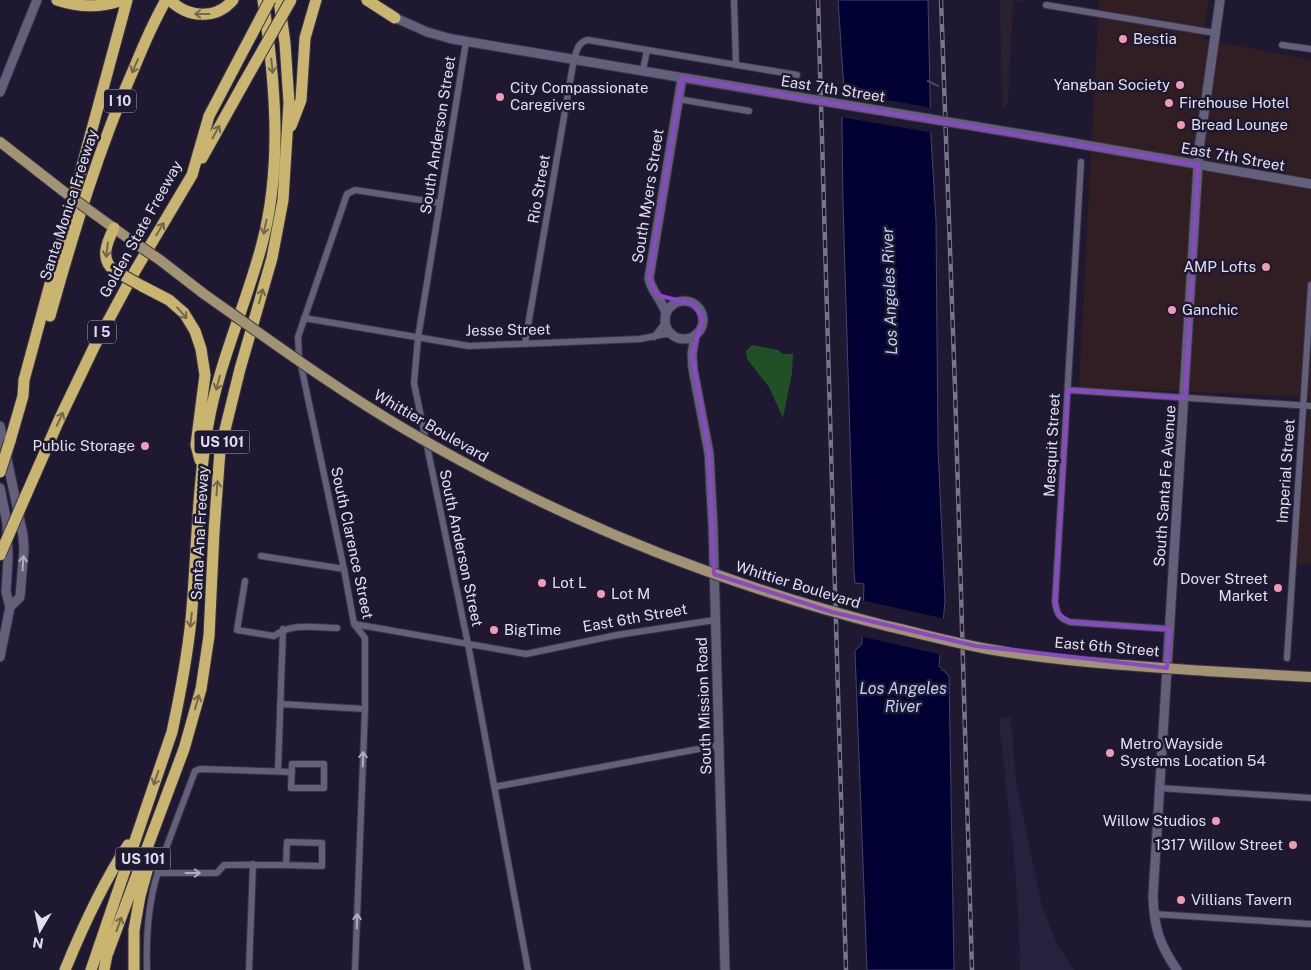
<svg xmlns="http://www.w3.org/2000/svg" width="1311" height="970" font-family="'Public Sans',sans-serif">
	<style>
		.commercial { fill: #311e22 }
		.industrial { fill: #2a202f }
		.built { fill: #27213f }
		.green { fill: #205125 }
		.water { fill: #003; stroke: #43436b }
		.pier { fill: #1e1931 }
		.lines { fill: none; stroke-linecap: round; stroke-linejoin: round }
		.stream { stroke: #43436b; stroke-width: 2.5 }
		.street-casing { stroke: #383447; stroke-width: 8 }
		.secondary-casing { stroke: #383447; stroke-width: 11 }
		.primary-casing { stroke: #383447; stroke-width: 12 }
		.highway-casing { stroke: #383447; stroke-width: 13 }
		.street { stroke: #64607c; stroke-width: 6 }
		.secondary { stroke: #64607c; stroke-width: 9 }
		.primary { stroke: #a19374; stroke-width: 10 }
		.highway { stroke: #c9b56f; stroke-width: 11 }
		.rail-casing { stroke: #787589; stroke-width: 4.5 }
		.rail { stroke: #1e1931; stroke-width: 2.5; stroke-dasharray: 8; stroke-linecap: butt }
		.secondary-bridge-casing { stroke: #383447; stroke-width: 11; stroke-linecap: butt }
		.primary-bridge-casing { stroke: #383447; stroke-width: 12; stroke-linecap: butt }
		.highway-bridge-casing { stroke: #383447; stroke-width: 13; stroke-linecap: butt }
		.secondary-bridge { stroke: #64607c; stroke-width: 9 }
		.primary-bridge { stroke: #a19374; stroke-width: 10 }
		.highway-bridge { stroke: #c9b56f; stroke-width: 11 }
		.oneway { stroke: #746750 }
		.oneway2 { stroke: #aeacc1 }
		.marked { fill: none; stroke: #8a47c6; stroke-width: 4; stroke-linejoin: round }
		.poi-dot { fill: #f09ab7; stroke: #1e1931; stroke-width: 2 }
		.labels { text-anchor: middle; stroke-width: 5; stroke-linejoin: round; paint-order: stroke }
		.shield { fill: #1e1931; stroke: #a6a4b6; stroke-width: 1 }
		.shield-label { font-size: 14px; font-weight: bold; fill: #e0dfef }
		.poi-label { font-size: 15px; fill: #e0dfef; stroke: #1e1931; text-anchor: start }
		.street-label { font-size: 15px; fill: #e0dfef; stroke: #1e1931 }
		.water-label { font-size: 16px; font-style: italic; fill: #bcd2f4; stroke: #1e1931 }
	</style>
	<rect width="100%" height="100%" fill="#1e1931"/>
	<path class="commercial" d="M1099 0H1209L1203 39 1311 60V564H1296L1309 397 1079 387Z"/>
	<path class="industrial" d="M1000 0H1022L1023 2 1013 1 1008 102 1002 112Z"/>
	<path class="built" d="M1011 717 1016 782 1041 902 1056 943 1074 970H1020L1019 924 1013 843 1006 787 999 719Z"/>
	<path class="green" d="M752 345 778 350 783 354H793L792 373 783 418 769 387 747 359 746 351Z"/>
	<path class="water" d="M838 0H928L931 137 936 221 938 448 945 601 939 666 949 676 954 970H867L855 651 862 644 864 584 855 583 854 570 843 203 842 122 844 90Z"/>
	<path class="pier" d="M842 92 933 108 934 133 840 117Z
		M861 600 946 619 942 655 859 636Z"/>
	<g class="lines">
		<path class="stream" d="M928 81 938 86"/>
		<g class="street-casing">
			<path id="street" d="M734 0 736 65
				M1046 5 1215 33
				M466 42 418 338 414 383 468 644 528 970
				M1282 45 1311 49
				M643 70 647 50
				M678 99 749 111
				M1081 162 1055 602C1057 613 1058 618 1070 622L1169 629
				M304 318 469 346 640 339 665 334 672 335
				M654 337 665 323
				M525 343 574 59C577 50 578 42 588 40L797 75
				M1068 390 1311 406
				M261 556 344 569
				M245 581 237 630 274 636C292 622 315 628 337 628
				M354 624 526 654 617 635 715 620
				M1287 658 1311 285
				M280 704 365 709
				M292 764H324V788H291Z
				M278 771 283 629
				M494 787 720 745
				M1159 788 1311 798
				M158 873H217L224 865C257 864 289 865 322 866V843L287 842 286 865
				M1154 914 1311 924
				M147 970C146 937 148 903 158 872 169 838 183 804 195 771L200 769 292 772
				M249 970 253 864
				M355 970 365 709V638L354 624 344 569 299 356 298 337 347 194 355 190 440 203"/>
		</g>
		<g class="secondary-casing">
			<path id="secondary" d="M389 15 427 32 452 39 798 97
				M0 92 37 0
				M1039 137 1311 184
				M665 320a19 19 0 1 1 38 0a19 19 0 1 1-38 0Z
				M666 314C663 300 651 292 649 278L682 78
				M695 336 692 354 693 369 709 453 713 527 725 970
				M0 426 23 535 24 549 20 597 10 607
				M0 488 7 523 8 559 6 592 10 607 0 657
				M1177 970C1159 944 1154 927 1153 896L1199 149 1220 0"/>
		</g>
		<g class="primary-casing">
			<path id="primary" d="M0 142 63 191
				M93 213 132 241
				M160 260 204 294
				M1206 671 1311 677"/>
		</g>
		<g class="highway-casing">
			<path id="highway" d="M57 0C78 7 101 8 122 0
				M170 0C188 18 216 20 233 0
				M367 0 395 18
				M291 126 301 100 305 38 316 0
				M202 158 245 81
				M114 228C107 242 99 260 115 271
				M142 286 169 300 184 313 195 331 201 349 205 375 196 445 200 460
				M50 316C74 231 99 147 135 66 144 44 154 21 166 0
				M10 441 23 396 24 380 127 0
				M26 495 59 420 94 347 135 271 192 175 209 116 241 55
				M65 970C83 926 102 884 128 845
				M91 970 172 732C180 695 187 658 191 620 197 555 197 489 208 425 219 362 246 305 262 244 283 164 275 80 263 0
				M104 970 107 955 184 749 201 689 209 636 214 532 220 450 240 369 272 258 283 200 289 103 285 43 279 0
				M134 970V930L140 896 150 860"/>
		</g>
		<use href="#street" class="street"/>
		<use href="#secondary" class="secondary"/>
		<use href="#primary" class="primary"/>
		<use href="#highway" class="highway"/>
		<g class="rail-casing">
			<path id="rail" d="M818 0 846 970
				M941 0 955 388 972 970"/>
		</g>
		<use href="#rail" class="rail"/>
		<g class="secondary-bridge-casing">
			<path id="secondary-bridge" d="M798 97 1039 137"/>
		</g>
		<g class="primary-bridge-casing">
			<path id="primary-bridge" d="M63 191 93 213
				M132 241 160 260
				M204 294C271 341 337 390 408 431 558 519 719 584 887 626 923 634 958 644 994 650 1064 662 1135 666 1206 671"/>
		</g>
		<g class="highway-bridge-casing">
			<path id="highway-bridge" d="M241 55 270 0
				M245 81 291 0
				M115 271 142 286
				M0 472 10 441
				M0 555 26 495"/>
		</g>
		<use href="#secondary-bridge" class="secondary-bridge"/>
		<use href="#primary-bridge" class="primary-bridge"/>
		<use href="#highway-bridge" class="highway-bridge"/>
	</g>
	<defs><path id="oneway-shaft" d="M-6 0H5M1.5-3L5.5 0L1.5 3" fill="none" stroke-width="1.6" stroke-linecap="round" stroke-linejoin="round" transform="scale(1.25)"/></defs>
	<g class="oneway">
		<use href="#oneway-shaft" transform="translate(202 14) rotate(180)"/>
		<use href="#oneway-shaft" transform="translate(135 66) rotate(114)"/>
		<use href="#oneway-shaft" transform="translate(272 66) rotate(84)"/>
		<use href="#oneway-shaft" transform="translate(216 132) rotate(-61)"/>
		<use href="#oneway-shaft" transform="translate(265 227) rotate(102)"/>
		<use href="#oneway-shaft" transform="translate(160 229) rotate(-59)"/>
		<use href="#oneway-shaft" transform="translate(107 250) rotate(97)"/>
		<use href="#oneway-shaft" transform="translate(261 296) rotate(-74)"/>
		<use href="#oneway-shaft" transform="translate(182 313) rotate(49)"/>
		<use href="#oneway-shaft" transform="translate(218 383) rotate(105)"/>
		<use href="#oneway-shaft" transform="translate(60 419) rotate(-65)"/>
		<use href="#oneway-shaft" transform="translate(217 488) rotate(-86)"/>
		<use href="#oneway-shaft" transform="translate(191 620) rotate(96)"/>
		<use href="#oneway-shaft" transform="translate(197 702) rotate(-74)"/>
		<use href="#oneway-shaft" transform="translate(156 778) rotate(109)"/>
		<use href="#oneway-shaft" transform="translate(119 924) rotate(-70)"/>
	</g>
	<g class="oneway2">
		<use href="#oneway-shaft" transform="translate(23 563) rotate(-87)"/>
		<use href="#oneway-shaft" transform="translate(363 759) rotate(-88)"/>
		<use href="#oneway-shaft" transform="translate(193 873)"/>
		<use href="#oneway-shaft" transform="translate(357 921) rotate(-88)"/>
	</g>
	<path class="marked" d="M682 78 1198 165 1185 398 1068 390 1055 602 1058 614 1070 622 1169 629 1167 668 976 646 832 612 714 574 709 453 692 354 703 319 693 304 657 295 649 278Z"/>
	<g class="poi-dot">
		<circle cx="1123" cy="39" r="5"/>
		<circle cx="1180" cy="85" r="5"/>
		<circle cx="500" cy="97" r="5"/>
		<circle cx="1169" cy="103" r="5"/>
		<circle cx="1181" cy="125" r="5"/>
		<circle cx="1266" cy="267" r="5"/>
		<circle cx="1172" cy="310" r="5"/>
		<circle cx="145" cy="446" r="5"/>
		<circle cx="542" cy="583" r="5"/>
		<circle cx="1278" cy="588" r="5"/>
		<circle cx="601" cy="594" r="5"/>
		<circle cx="494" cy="630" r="5"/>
		<circle cx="1110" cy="753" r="5"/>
		<circle cx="1216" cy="821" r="5"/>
		<circle cx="1293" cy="845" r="5"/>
		<circle cx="1181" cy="900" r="5"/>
	</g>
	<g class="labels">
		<g class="shield">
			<rect x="104" y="89.5" width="32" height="23" rx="4"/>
			<rect x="88" y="320.5" width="28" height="23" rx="4"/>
			<rect x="194.5" y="430.5" width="55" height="23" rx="4"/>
			<rect x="115.5" y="847.5" width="55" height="23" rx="4"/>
		</g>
		<g class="shield-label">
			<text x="120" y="106">I 10</text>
			<text x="102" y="337">I 5</text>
			<text x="222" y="447">US 101</text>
			<text x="143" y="864">US 101</text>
		</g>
		<g class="poi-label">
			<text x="1133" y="44">Bestia</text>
			<text x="1170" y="90" text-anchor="end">Yangban Society</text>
			<text x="510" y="93">City Compassionate<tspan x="510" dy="17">Caregivers</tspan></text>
			<text x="1179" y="108">Firehouse Hotel</text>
			<text x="1191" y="130">Bread Lounge</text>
			<text x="1256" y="272" text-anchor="end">AMP Lofts</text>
			<text x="1182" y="315">Ganchic</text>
			<text x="135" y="451" text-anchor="end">Public Storage</text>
			<text x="1268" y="584" text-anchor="end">Dover Street<tspan x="1268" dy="17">Market</tspan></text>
			<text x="552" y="588">Lot L</text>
			<text x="611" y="599">Lot M</text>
			<text x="504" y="635">BigTime</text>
			<text x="1120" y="749">Metro Wayside<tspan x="1120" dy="17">Systems Location 54</tspan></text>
			<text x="1206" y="826" text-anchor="end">Willow Studios</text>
			<text x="1283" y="850" text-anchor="end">1317 Willow Street</text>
			<text x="1191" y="905">Villians Tavern</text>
		</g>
		<g class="street-label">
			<text transform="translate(833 89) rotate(9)" y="5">East 7th Street</text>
			<text transform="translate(438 135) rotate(-81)" y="5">South Anderson Street</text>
			<text transform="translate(1233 157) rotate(10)" y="5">East 7th Street</text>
			<text transform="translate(539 189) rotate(-80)" y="5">Rio Street</text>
			<text transform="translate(648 196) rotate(-81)" y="5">South Myers Street</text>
			<text transform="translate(69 205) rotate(-72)" y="5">Santa Monica Freeway</text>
			<text transform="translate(141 229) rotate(-61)" y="5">Golden State Freeway</text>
			<text transform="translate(508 330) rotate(-1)" y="5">Jesse Street</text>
			<text transform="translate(431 426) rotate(30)" y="5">Whittier Boulevard</text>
			<text transform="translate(1052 445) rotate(-87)" y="5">Mesquit Street</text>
			<text transform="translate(1286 471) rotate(-86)" y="5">Imperial Street</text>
			<text transform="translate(1165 486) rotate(-86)" y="5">South Santa Fe Avenue</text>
			<text transform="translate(200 533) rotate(-87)" y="5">Santa Ana Freeway</text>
			<text transform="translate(352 543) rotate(78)" y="5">South Clarence Street</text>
			<text transform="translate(461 548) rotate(78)" y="5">South Anderson Street</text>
			<text transform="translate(798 585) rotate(17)" y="5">Whittier Boulevard</text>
			<text transform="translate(635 618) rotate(-10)" y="5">East 6th Street</text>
			<text transform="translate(1107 647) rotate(5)" y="5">East 6th Street</text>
			<text transform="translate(704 706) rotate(-92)" y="5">South Mission Road</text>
		</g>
		<g class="water-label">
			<text transform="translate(889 291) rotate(-92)" y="6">Los Angeles River</text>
			<text x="903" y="694">Los Angeles<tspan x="903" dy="18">River</tspan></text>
		</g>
	</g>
	<g transform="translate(40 930) rotate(189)" stroke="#1e1931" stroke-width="4" paint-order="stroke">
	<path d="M0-4L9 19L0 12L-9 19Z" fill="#e0dfef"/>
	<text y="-8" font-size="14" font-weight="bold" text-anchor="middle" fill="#e0dfef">N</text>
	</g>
</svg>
